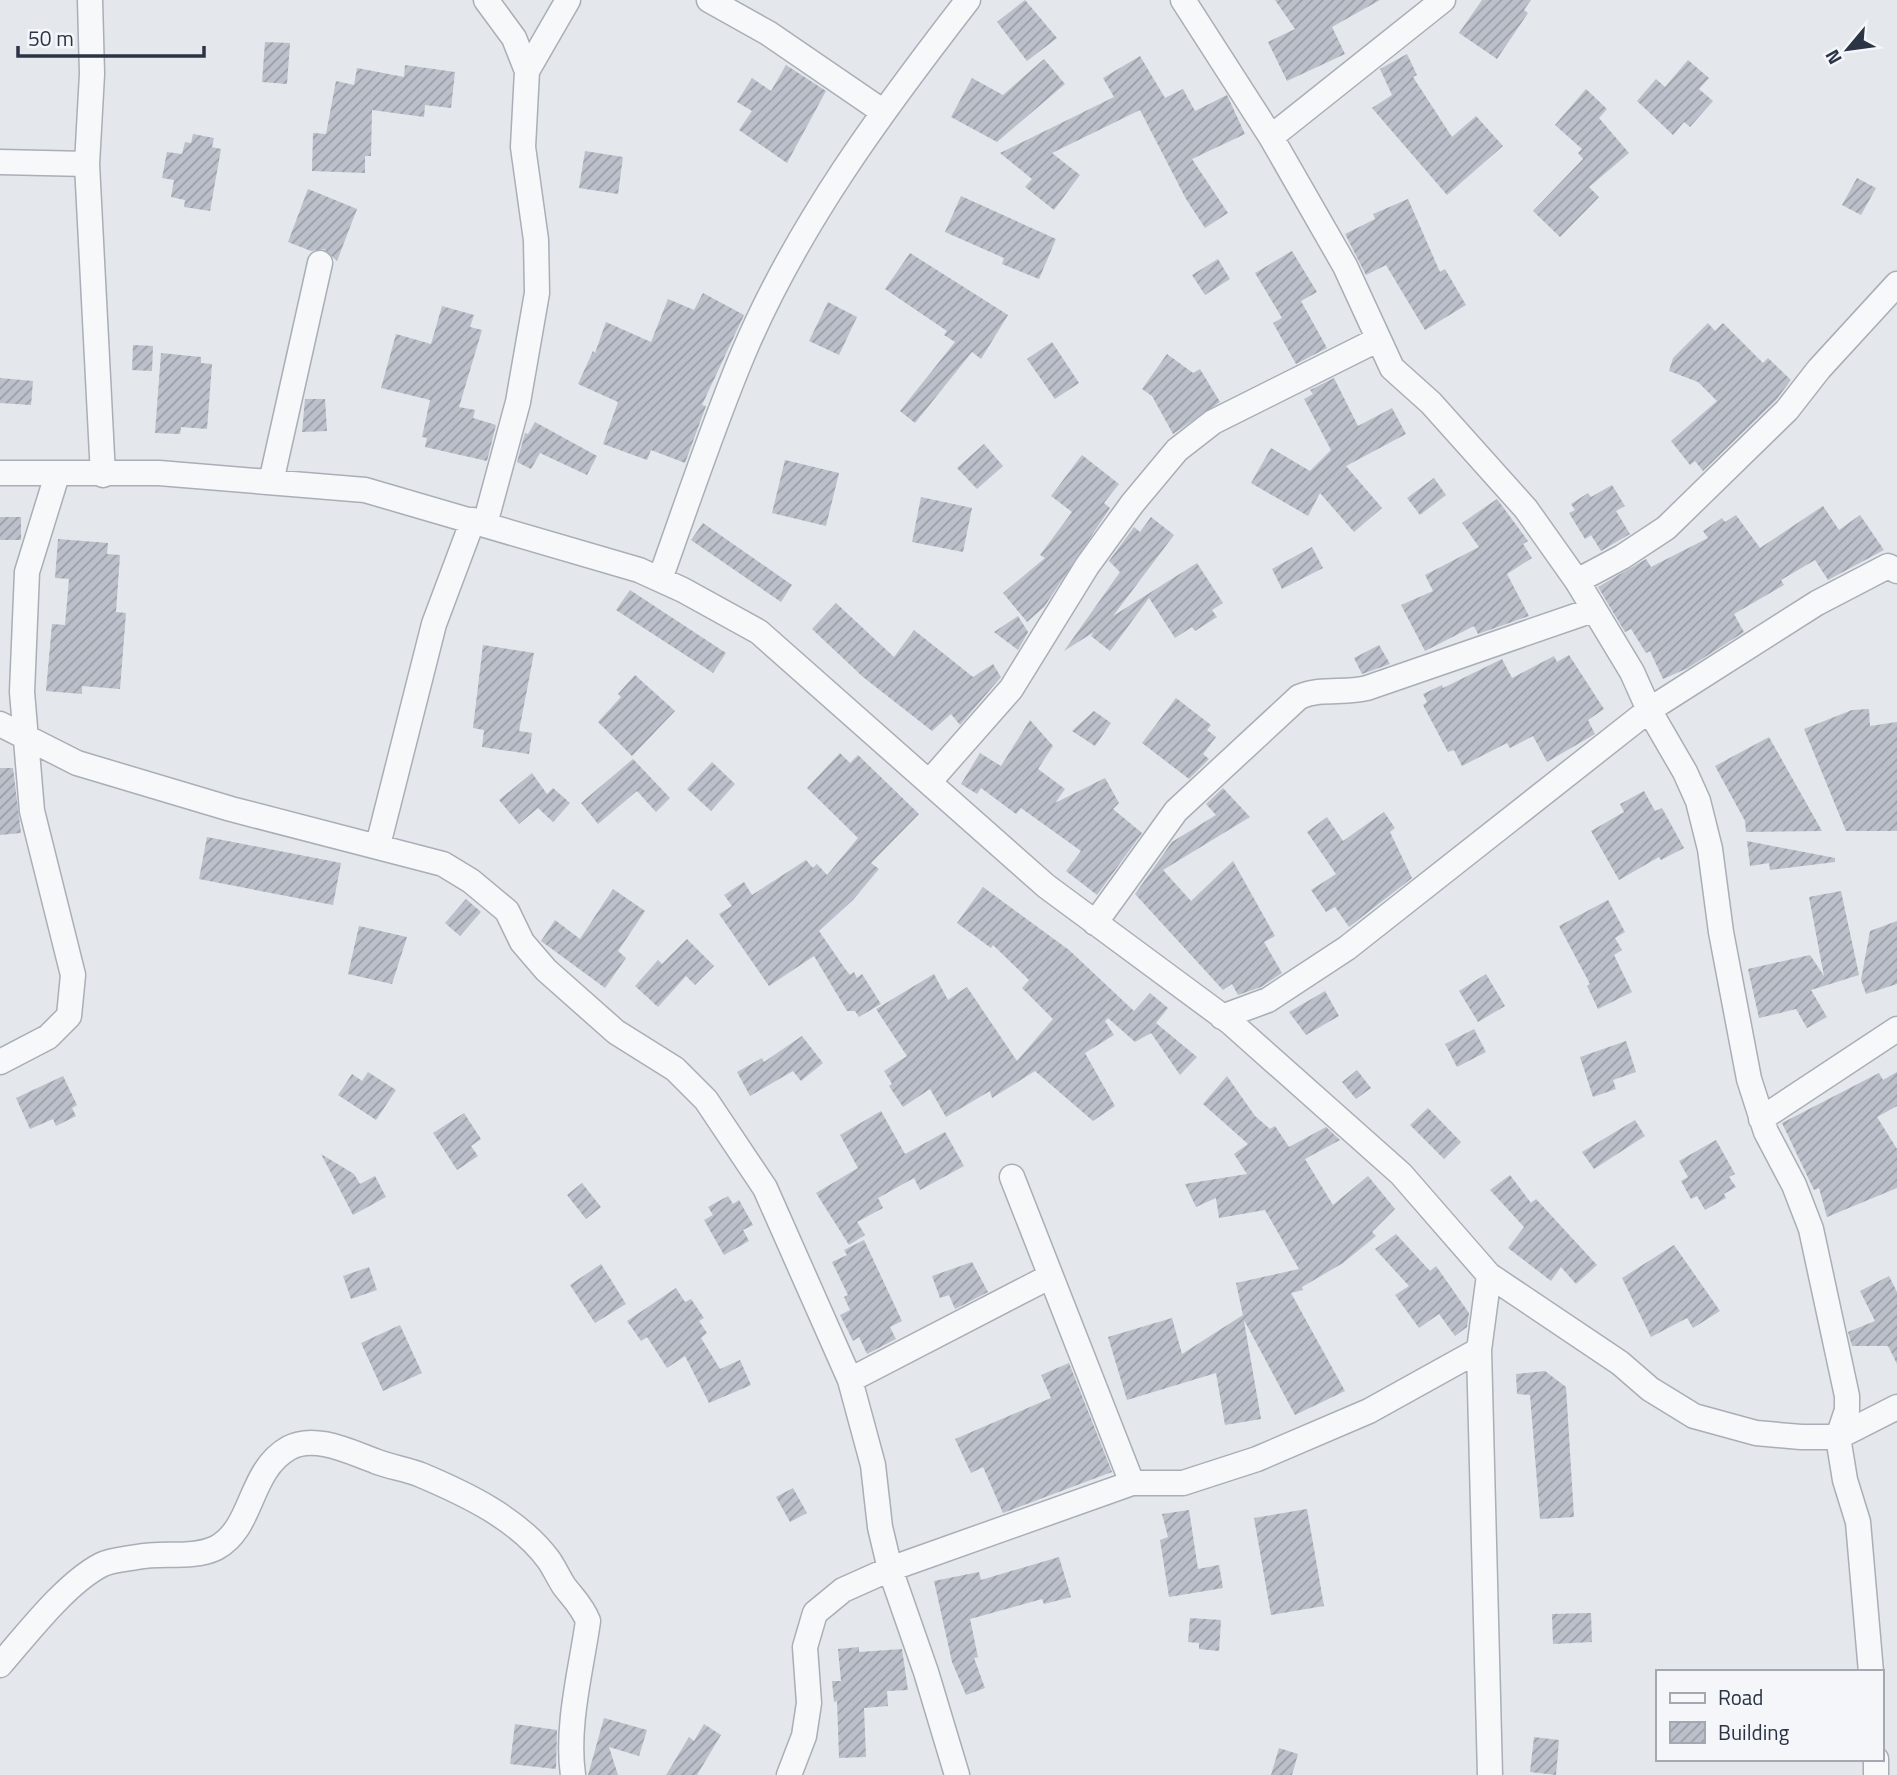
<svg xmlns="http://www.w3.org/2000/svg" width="1897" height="1775" font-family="'Titillium Web',sans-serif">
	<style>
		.building { fill: url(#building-hatch) }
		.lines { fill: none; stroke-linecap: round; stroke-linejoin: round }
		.minor-casing { stroke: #a9aeb7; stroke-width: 27 }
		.minor { stroke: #f7f8fa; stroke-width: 24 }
	</style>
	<defs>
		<pattern id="building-hatch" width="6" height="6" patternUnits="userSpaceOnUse" patternTransform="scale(1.75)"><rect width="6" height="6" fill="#bbc0ca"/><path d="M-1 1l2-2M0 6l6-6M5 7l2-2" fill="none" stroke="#989da6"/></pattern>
	</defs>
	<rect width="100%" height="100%" fill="#e4e7ec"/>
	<path class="building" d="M1025 0 1057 38 1027 61 997 22Z
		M1275 0H1380L1332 27 1345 54 1287 81 1268 42 1295 29Z
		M1482 0H1531L1524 10 1528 13 1497 59 1459 33Z
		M265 42 290 43 287 84 262 82Z
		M1407 54 1417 75 1413 77 1452 137 1476 116 1503 146 1447 195 1372 108 1392 95 1380 69Z
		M1140 56 1165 98 1183 89 1195 111 1227 95 1245 134 1192 159 1228 213 1205 228 1186 199 1140 110 1052 153 1080 175 1054 210 1025 187 1032 179 1000 153 1114 97 1103 78Z
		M1044 59 1065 84 997 142 951 117 972 78 1003 95Z
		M1688 60 1709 78 1699 89 1713 101 1690 127 1684 122 1673 135 1637 101 1656 79 1665 87Z
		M405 65 455 72 451 108 425 105 424 117 372 110 371 156H365V173L312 171 313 133 326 134 336 81 354 85 357 68 404 77Z
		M786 65 826 91 787 163 739 130 752 111 737 102 752 78 771 91Z
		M1586 89 1607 109 1599 118 1629 153 1589 187 1599 197 1560 237 1533 211 1583 159 1578 153 1582 149 1555 125Z
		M193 134 214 138 212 147 221 149 210 211 184 207 185 200 171 197 174 180 162 178 167 152 182 154 185 142 191 143Z
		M585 151 623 157 618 194 579 188Z
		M1857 178 1876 188 1861 215 1842 205Z
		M308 189 357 209 337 261 324 249 311 251 288 242Z
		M961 196 1056 239 1039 279 1002 264 1004 258 945 232Z
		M1408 199 1440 272 1445 269 1466 305 1425 330 1386 265 1366 275 1345 234 1375 219 1373 214Z
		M1292 251 1317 292 1301 301 1327 348 1296 364 1273 323 1282 318 1255 273Z
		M910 253 1008 315 981 359 972 352 915 423 900 411 955 342 944 335 947 331 885 289Z
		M1218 259 1230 279 1205 295 1192 275Z
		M703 293 744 315 702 405 706 406 685 463 651 450 647 460 603 444 618 402 578 384 593 351 595 353 606 322 651 342 668 299 694 310Z
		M828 302 857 317 839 355 809 341Z
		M442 306 474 315 470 327 482 330 459 407 475 410 473 418 496 425 487 461 425 447 427 438 422 437 430 400 381 388 396 334 431 344Z
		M1708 323 1715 331 1723 323 1763 363 1768 358 1791 380 1776 400 1703 471 1695 461 1690 465 1671 441 1717 401 1698 382 1669 371 1673 358Z
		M1052 342 1079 383 1055 399 1027 359Z
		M133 345 153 346 152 371 132 370Z
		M161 353 201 357V363L212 364 207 429 181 427 180 434 155 433Z
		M1167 354 1193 373 1200 369 1220 402 1173 434 1152 396 1142 389Z
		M0 378 33 381 31 405 0 403Z
		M1334 378 1358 426 1392 408 1406 434 1346 466 1382 508 1354 532 1320 493 1308 516 1251 483 1271 448 1310 471 1331 450 1304 399 1313 394 1310 390Z
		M305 399H325L327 431 302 432Z
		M535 422 597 456 587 475 540 453 531 469 517 462 525 433 528 434Z
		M984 444 1003 466 977 489 957 468Z
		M1082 455 1119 484 1104 503 1110 508 1044 607 1027 622 1003 593 1045 558 1040 555 1072 512 1051 496Z
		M785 460 839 473 826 526 772 513Z
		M1434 478 1446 495 1420 515 1407 498Z
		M1612 485 1625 506 1616 511 1630 534 1601 551 1591 535 1585 539 1569 513 1575 510 1571 504 1588 493 1591 497Z
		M921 497 972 508 963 552 912 542Z
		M1497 499 1528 541 1523 544 1532 558 1507 574 1529 616 1478 634 1474 626 1425 651 1401 605 1433 591 1425 575 1479 547 1462 523Z
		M1823 506 1839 530 1860 515 1884 550 1828 580 1815 560 1781 580 1784 585 1734 614 1744 632 1688 668 1663 679 1650 651 1646 653 1631 629 1625 632 1598 587 1646 559 1651 567 1708 538 1703 531 1722 518 1725 522 1736 515 1760 548Z
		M0 517H21V540H0Z
		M1151 517 1174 535 1113 616 1197 563 1223 603 1212 610 1217 617 1195 631 1192 627 1175 638 1149 598 1110 651 1091 636 1094 632 1064 651 1120 572 1109 561 1134 527 1140 532Z
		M703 523 792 585 781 602 691 540Z
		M58 539 108 543 107 554 120 555 116 612 126 613 120 689 82 686V694L46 691 52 624 65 625 69 579 55 578Z
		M1312 547 1323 568 1282 589 1272 569Z
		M630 590 726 653 713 673 616 610Z
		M836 603 894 657 914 630 973 677 993 664 1001 677 960 725 951 714 932 731 863 677 812 629Z
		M1018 616 1028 632 1018 650 994 632Z
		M483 645 534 653 519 731 532 733 529 754 482 747 484 730 473 728Z
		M1379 645 1390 664 1362 674 1354 658Z
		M1569 655 1604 709 1588 720 1595 734 1547 762 1533 736 1510 748 1507 743 1462 766 1454 750 1448 752 1423 705 1427 702 1423 694 1442 685 1443 688 1502 659 1512 678 1554 656 1557 662Z
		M635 675 675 711 632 756 598 722 621 697 618 694Z
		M1176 698 1211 725 1207 730 1216 737 1203 754 1209 759 1189 779 1142 743Z
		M1869 709 1870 726 1897 722V831H1846L1804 729 1852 710Z
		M1094 711 1111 723 1095 746 1072 731Z
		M1030 720 1053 746 1038 769 1065 789 1055 803 1105 778 1119 803 1113 809 1142 833 1097 895 1066 871 1081 851 1021 808 1016 814 981 788 977 794 961 784 980 753 1001 766Z
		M1769 737 1822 831 1746 832 1745 821 1715 766Z
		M840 753 850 763 858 755 919 814 871 863 879 869 853 900 819 931 846 970 850 975 854 972 857 978 862 974 881 1004 859 1017 855 1011H847L814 956 769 986 719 914 732 906 724 895 744 882 752 895 806 860 813 868 817 864 827 875 858 838 807 788Z
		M633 759 670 798 656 812 637 791 598 824 581 803Z
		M712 762 735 784 711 811 687 789Z
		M0 768H13L21 833 0 835Z
		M532 773 547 794 553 788 570 803 553 822 538 808 519 824 499 800Z
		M1223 788 1250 817 1163 870 1191 901 1233 861 1275 936 1264 942 1282 973 1261 987 1238 995 1232 984 1223 990 1135 894 1172 842 1216 815 1206 804Z
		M1644 791 1655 811 1662 808 1684 848 1661 860 1659 857 1619 880 1591 831 1624 812 1620 804Z
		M1384 812 1395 828 1390 832 1412 878 1349 927 1335 907 1326 912 1311 890 1336 874 1307 832 1327 817 1343 841Z
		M207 837 341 863 333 905 199 879Z
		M1747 841 1835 858V862L1770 870 1769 863 1750 866Z
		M983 887 1069 950 1134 1011 1150 993 1168 1008 1156 1023 1197 1057 1180 1075 1151 1033 1135 1042 1108 1018 1105 1021 1114 1035 1085 1053 1115 1106 1093 1121 1035 1071 992 1098 990 1091 946 1117 930 1089 903 1107 889 1086 892 1084 884 1071 907 1056 876 1009 934 974 948 1000 967 987 1017 1061 1053 1019 1022 988 1029 980 993 945 991 948 957 923Z
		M613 889 645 911 618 951 626 958 605 988 541 941 555 920 580 939Z
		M1841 891 1859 975 1811 990 1827 1017 1807 1028 1796 1009 1759 1018 1748 969 1810 955 1824 976 1809 897Z
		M466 899 481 912 460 936 445 923Z
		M1608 900 1625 932 1615 938 1622 950 1614 955 1632 992 1598 1009 1587 986 1590 984 1559 926Z
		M1897 921V984L1866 994 1861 980 1870 931Z
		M359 926 407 937 392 984 348 974Z
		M687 939 714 966 695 985 686 976 658 1007 635 986 658 960 662 964Z
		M1486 974 1505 1006 1478 1022 1459 991Z
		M1325 991 1339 1016 1306 1035 1289 1012Z
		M1474 1029 1486 1052 1457 1067 1445 1044Z
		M802 1036 823 1063 801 1081 793 1071 750 1096 737 1072 762 1058 764 1062Z
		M1626 1041 1636 1072 1613 1080 1616 1089 1593 1097 1580 1057Z
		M1357 1070 1371 1088 1356 1099 1342 1082Z
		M368 1072 396 1090 376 1120 338 1095 352 1074 362 1081Z
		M1897 1072V1106L1877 1117 1897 1149V1188L1827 1217 1819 1188 1814 1190 1782 1123 1879 1073 1883 1080Z
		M63 1076 77 1105 72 1108 76 1116 56 1126 53 1119 30 1129 16 1098Z
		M1227 1076 1255 1116 1270 1129 1275 1126 1289 1147 1326 1127 1340 1140 1305 1159 1333 1205 1368 1176 1395 1209 1372 1232 1376 1236 1343 1263 1302 1287 1303 1290 1291 1293 1345 1391 1295 1415 1244 1320 1236 1283 1299 1269 1265 1210 1219 1218 1216 1198 1196 1207 1185 1184 1247 1174 1234 1154 1248 1144 1203 1104Z
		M1428 1108 1461 1142 1444 1159 1410 1125Z
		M881 1111 905 1154 945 1132 964 1166 920 1190 914 1178 878 1198 883 1208 857 1222 865 1235 849 1245 816 1193 858 1168 840 1135Z
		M464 1113 481 1139 471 1146 478 1156 457 1170 433 1133Z
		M1635 1120 1645 1136 1594 1169 1582 1152Z
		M1716 1140 1735 1174 1729 1177 1736 1187 1724 1194 1726 1198 1705 1210 1697 1196 1691 1199 1681 1181 1688 1177 1679 1161Z
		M321 1154 354 1174 360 1184 375 1176 386 1197 353 1215Z
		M1510 1175 1531 1203 1536 1199 1597 1265 1576 1284 1561 1267 1551 1281 1508 1248 1524 1227 1490 1190Z
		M582 1183 601 1207 586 1219 567 1195Z
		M728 1196 733 1204 739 1200 753 1225 743 1230 749 1241 724 1255 704 1220 713 1215 708 1207Z
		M1396 1234 1430 1271 1436 1266 1469 1313 1467 1327 1455 1336 1439 1314 1419 1328 1395 1295 1409 1286 1375 1249Z
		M864 1240 902 1321 890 1327 896 1339 867 1354 859 1337 853 1341 840 1315 850 1310 844 1297 848 1295 832 1262 847 1255 844 1250Z
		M1674 1245 1720 1311 1693 1328 1687 1318 1651 1337 1622 1278Z
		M972 1262 988 1292 955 1309 949 1295 940 1298 932 1276Z
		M601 1264 626 1304 595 1323 570 1285Z
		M369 1267 377 1290 351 1299 343 1276Z
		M1889 1276 1897 1292V1364L1888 1346H1852L1848 1332 1875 1321 1860 1291Z
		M676 1288 685 1302 691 1299 704 1318 699 1321 707 1333 701 1338 720 1369 740 1360 751 1385 709 1403 685 1356 667 1368 647 1337 641 1341 627 1321Z
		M1243 1315 1261 1419 1225 1425 1216 1373 1127 1400 1108 1337 1172 1318 1182 1354Z
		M400 1325 422 1373 383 1391 361 1343Z
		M1069 1363 1112 1472 1003 1513 983 1467 971 1473 955 1439 1051 1398 1041 1375Z
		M1545 1371 1566 1387 1574 1517 1540 1519 1530 1395 1517 1394 1516 1374Z
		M793 1488 807 1513 790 1522 776 1497Z
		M1307 1509 1324 1606 1271 1615 1254 1518Z
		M1189 1510 1198 1569 1219 1565 1223 1588 1169 1597 1160 1540 1168 1537 1162 1514Z
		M1059 1557 1071 1597 1044 1604 1042 1599 970 1619 978 1657 974 1658 985 1688 966 1695 952 1662 934 1581 979 1572 981 1580Z
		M1591 1613 1592 1642 1553 1644 1552 1614Z
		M1190 1618 1221 1620 1219 1651 1199 1649V1643L1188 1642Z
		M859 1647V1652L902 1649 908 1690 887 1691 888 1706 864 1708 866 1757 839 1758 837 1701 834 1702 832 1681H841L838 1649Z
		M604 1718 647 1730 639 1756 609 1747 618 1775H588Z
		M515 1724 557 1730 556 1769 510 1764Z
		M704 1724 721 1735 697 1775H666L689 1737 694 1741Z
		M1534 1737 1559 1740 1556 1775 1530 1772Z
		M1279 1748 1298 1754 1292 1775H1271Z"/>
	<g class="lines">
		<g class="minor-casing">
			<path id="minor" d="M90 0 92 74 87 164 103 475
				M709 0 768 33 882 111
				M1183 0 1271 137 1345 266 1392 368 1431 403 1526 509 1577 581 1632 672 1649 710 1685 772 1698 801 1710 849 1721 932 1749 1079 1766 1132 1794 1185 1811 1229 1847 1396V1410L1838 1437 1845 1480 1858 1522 1871 1672
				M527 71 568 0
				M1271 137 1443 0
				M0 162 87 164
				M0 473H159L365 490 639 570 683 590 759 632 1046 886 1230 1022 1401 1174 1489 1275 1620 1363 1650 1389 1694 1416 1756 1433 1801 1437H1838L1897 1407
				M271 482 320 263
				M485 524 518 402 537 293 536 240 523 147 527 71 514 38 486 0
				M660 579C687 504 712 428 743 354 798 224 882 111 968 0
				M1577 581 1622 557 1666 528 1787 410 1819 369 1897 284
				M0 724 77 763 231 809 443 864 471 881 507 911 522 942 546 970 616 1032 675 1069 706 1100 765 1188 850 1380 873 1465 880 1527 890 1569 926 1672 957 1775
				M930 781 1011 689 1087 566 1132 504 1177 450 1213 422 1377 340
				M378 845 434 624 473 520
				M1095 923 1176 811 1299 697C1322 687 1344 694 1367 688L1593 610
				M1222 1017 1268 1000 1347 948 1649 710 1817 603 1888 566 1897 571
				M0 1062 48 1037 69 1016 73 975 32 811 22 692 27 572 57 475
				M1761 1119 1897 1029
				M1012 1177 1132 1483
				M1489 1275 1479 1350 1490 1775
				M850 1380 1049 1277
				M0 1665C27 1634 65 1584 101 1565 111 1560 126 1559 137 1557 162 1552 193 1559 216 1548 254 1528 248 1471 289 1448 315 1434 350 1452 375 1461 390 1467 406 1469 421 1475 466 1494 517 1518 548 1559 554 1567 558 1577 564 1586 573 1598 582 1606 588 1621 581 1671 566 1725 573 1775
				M1876 1759V1775
				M789 1775 804 1736 809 1703 805 1647 815 1613 843 1590 890 1569 1132 1483H1183L1257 1459 1369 1411 1479 1350"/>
		</g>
		<use href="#minor" class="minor"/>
	</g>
	<rect x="1656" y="1670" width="228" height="91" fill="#f4f6f9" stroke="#a4a8b1" stroke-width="2"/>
	<rect x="1670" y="1693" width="35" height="10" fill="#f7f8fa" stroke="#a4a8b1" stroke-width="2"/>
	<text x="1718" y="1705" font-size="21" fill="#2b3445">Road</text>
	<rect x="1670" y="1722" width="35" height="21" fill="url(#building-hatch)" stroke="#a4a8b1" stroke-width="2"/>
	<text x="1718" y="1740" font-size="21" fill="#2b3445">Building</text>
	<g transform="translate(1848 49) rotate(241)" stroke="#f4f6f9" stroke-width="5" paint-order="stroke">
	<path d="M0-5L12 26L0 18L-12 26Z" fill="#2b3445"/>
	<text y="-10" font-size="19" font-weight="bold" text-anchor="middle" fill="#2b3445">N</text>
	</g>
	<path d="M18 46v10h186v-10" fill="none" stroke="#2b3445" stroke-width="3.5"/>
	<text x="28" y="46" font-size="21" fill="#2b3445" stroke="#f4f6f9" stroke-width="5" paint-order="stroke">50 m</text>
</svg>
